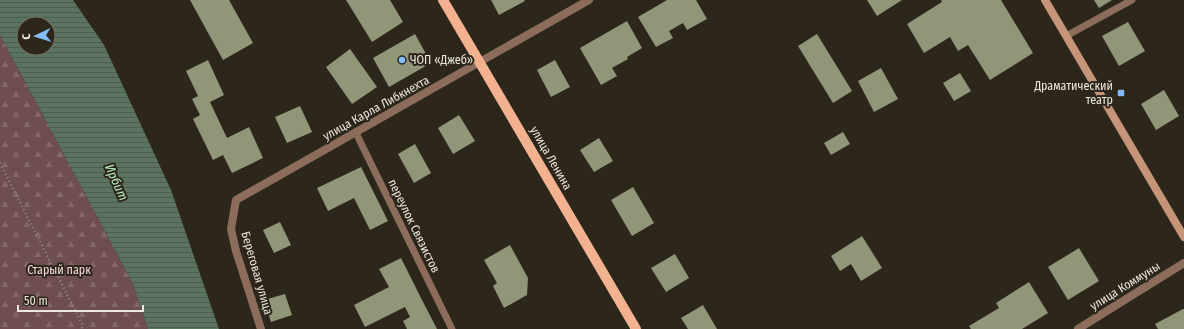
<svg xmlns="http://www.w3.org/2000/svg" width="1184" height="329" font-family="'Fira Sans Condensed',sans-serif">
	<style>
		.forest { fill: url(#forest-firs) }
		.water { fill: url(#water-rules); fill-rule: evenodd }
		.building { fill: #909677 }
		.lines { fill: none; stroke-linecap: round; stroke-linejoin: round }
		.path { stroke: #918c82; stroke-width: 2.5; stroke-dasharray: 1 3; stroke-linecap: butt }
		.service { stroke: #8c6d5c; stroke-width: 7 }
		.minor { stroke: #8c6d5c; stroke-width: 8 }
		.secondary { stroke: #c69479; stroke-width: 8 }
		.primary { stroke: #f2b28f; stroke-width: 10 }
		.poi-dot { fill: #80bdfa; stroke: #2d271b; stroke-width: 1.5 }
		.labels { text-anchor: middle; stroke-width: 4; stroke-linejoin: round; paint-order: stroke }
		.poi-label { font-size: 12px; fill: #ece7df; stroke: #2d271b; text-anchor: start }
		.street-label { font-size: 12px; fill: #ece7df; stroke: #2d271b }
		.park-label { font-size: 12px; fill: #f7dcdd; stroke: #2d271b }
		.water-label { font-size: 13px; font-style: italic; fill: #b6e7bf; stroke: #2d271b }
	</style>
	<defs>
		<pattern id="forest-firs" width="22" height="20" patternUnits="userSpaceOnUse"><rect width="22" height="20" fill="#6f4e4f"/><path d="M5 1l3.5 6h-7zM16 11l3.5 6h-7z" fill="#846868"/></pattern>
		<pattern id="water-rules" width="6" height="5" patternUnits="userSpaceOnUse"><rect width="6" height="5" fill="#5a745f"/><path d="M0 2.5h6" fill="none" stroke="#505c51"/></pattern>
	</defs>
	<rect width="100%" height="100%" fill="#2d271b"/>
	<path class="forest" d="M0 35 132 282 148 329H0Z"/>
	<path class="water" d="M0 0H73L104 45 171 190 219 329H148L132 282 0 35ZM24 24H48V48H24Z"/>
	<path class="building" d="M190 0H229L253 43 223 60Z
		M346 0H390L403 22 372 42Z
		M491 0H524L525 1 499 15Z
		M667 0H696L707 19 687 30 683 23 669 31 673 38 656 47 638 17Z
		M867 0H902L877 16Z
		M941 0H1001L1033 53 990 80 968 45 958 51 950 37 924 53 907 24 942 2Z
		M1094 0H1112L1099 8Z
		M627 21 642 48 627 57 628 59 612 68 617 76 601 85 580 48Z
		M1128 22 1145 51 1119 66 1102 36Z
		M415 34 431 63 389 87 373 58Z
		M817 34 852 91 833 103 798 46Z
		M350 49 377 87 352 104 326 67Z
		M208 60 224 95 210 102 227 138 249 127 263 158 232 173 223 155 213 160 193 119 200 115 192 99 198 96 186 71Z
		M555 60 570 87 551 97 537 70Z
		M881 68 898 99 874 112 858 81Z
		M960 73 971 91 954 101 943 83Z
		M1164 90 1179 116 1156 130 1141 104Z
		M300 106 312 132 287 143 275 117Z
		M459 115 475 141 453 154 438 128Z
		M843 132 850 144 831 155 824 143Z
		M599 138 613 161 594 172 580 150Z
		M415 144 431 173 414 183 398 154Z
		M361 167 388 221 370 230 354 198 328 211 317 188Z
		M633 187 654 223 632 236 611 200Z
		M280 222 291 245 274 253 263 230Z
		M862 236 882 268 861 281 851 264 840 271 831 256Z
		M510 245 528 278 527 295 504 308 493 286 497 283 484 260Z
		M1079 248 1099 281 1068 300 1048 267Z
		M675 254 689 278 666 292 651 268Z
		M401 258 421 298 437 329H407L403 321 410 317 405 307 365 327 354 305 389 287 379 269Z
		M1029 282 1048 313 1022 329H971L969 326 999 308 996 303Z
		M285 294 292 315 271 322 264 300Z
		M703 305 717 329H688L681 318Z
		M1183 309H1184V329H1158L1155 324Z"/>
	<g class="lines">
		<path class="path" d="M0 163 82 324V329"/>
		<path class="service" d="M1066 36 1132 0
			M356 133 452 329"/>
		<path class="minor" d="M261 329 236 251 231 229 236 200 589 0
			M1078 329 1184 263"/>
		<path class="secondary" d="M1045 0 1184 237"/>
		<path class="primary" d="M443 0 636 329"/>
	</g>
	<g class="poi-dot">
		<circle cx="402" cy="60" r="4"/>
		<rect x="1117" y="89" width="8" height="8" rx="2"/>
	</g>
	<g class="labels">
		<g class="poi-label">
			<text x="410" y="64">ЧОП «Джеб»</text>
			<text x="1113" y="90" text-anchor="end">Драматический<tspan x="1113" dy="14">театр</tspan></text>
		</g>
		<g class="street-label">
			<text transform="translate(376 108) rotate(-29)" y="4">улица Карла Либкнехта</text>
			<text transform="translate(551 158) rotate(60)" y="4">улица Ленина</text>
			<text transform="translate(414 226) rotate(64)" y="4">переулок Связистов</text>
			<text transform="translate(257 273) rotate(74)" y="4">Береговая улица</text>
			<text transform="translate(1125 286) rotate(-32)" y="4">улица Коммуны</text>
		</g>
		<g class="park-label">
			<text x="59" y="274">Старый парк</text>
		</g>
		<g class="water-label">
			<text transform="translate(117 182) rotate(66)" y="5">Ирбит</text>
		</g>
	</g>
	<g transform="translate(36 36) rotate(266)"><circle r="19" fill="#2d271b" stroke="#797469"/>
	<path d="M0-3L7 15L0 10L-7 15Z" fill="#80bdfa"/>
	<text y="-6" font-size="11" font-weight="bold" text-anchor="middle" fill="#ece7df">С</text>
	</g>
	<path d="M18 305v6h125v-6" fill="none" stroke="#ece7df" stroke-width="2"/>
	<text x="24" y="305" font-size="12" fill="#ece7df" stroke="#2d271b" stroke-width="3" paint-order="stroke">50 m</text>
</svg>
